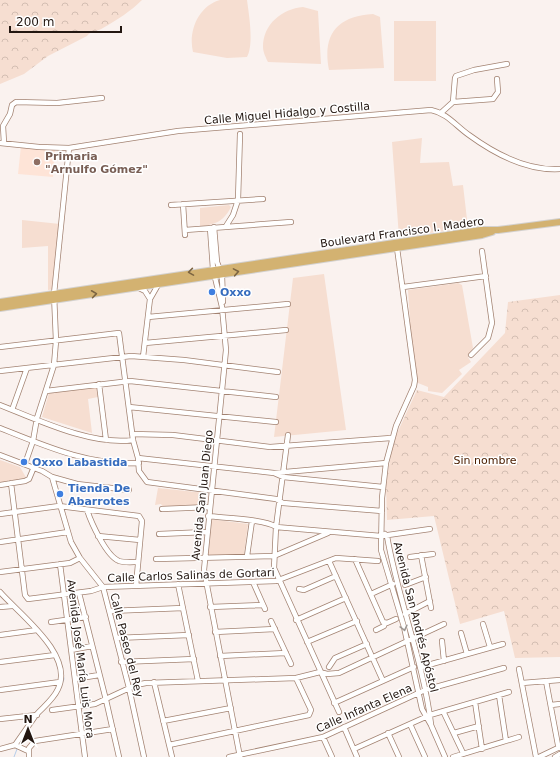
<svg xmlns="http://www.w3.org/2000/svg" width="560" height="757" font-family="'DejaVu Sans',sans-serif">
	<style>
		.built { fill: #fee4d7 }
		.green { fill: #f6ded1 }
		.forest { fill: url(#forest-crowns) }
		.lines { fill: none; stroke-linecap: round; stroke-linejoin: round }
		.stream { stroke: #b5cdea; stroke-width: 1 }
		.minor-casing { stroke: #a38372; stroke-width: 6 }
		.major-casing { stroke: #d3d1cf; stroke-width: 8 }
		.minor { stroke: #fff; stroke-width: 4.5 }
		.major { stroke: #d3b271; stroke-width: 6 }
		.oneway { stroke: #7b6441 }
		.oneway2 { stroke: #9c9794 }
		.education-dot { fill: #8d6e63; stroke: #fff; stroke-width: 1.5 }
		.shop-dot { fill: #3f7fe0; stroke: #fff; stroke-width: 1.5 }
		.labels { text-anchor: middle; stroke-width: 3; stroke-linejoin: round; paint-order: stroke }
		.street-label { font-size: 11px; fill: #231711; stroke: #fff }
		.education-label { font-size: 11px; font-weight: bold; fill: #785e54; stroke: #fff; text-anchor: start }
		.shop-label { font-size: 11px; font-weight: bold; fill: #366cbe; stroke: #fff; text-anchor: start }
		.park-label { font-size: 11px; fill: #4d2002; stroke: #fff }
	</style>
	<defs>
		<pattern id="forest-crowns" width="20" height="18" patternUnits="userSpaceOnUse"><rect width="20" height="18" fill="#f6ded1"/><path d="M2 6a3 3 0 1 1 6 0M12 15a3 3 0 1 1 6 0" fill="none" stroke="#d3beb2"/></pattern>
	</defs>
	<rect width="100%" height="100%" fill="#faf2ef"/>
	<path class="built" d="M21 146 55 150 53 177 18 174Z"/>
	<path class="green" d="M220 0H247C249 15 254 44 247 57L227 58 193 52C188 32 198 6 220 0Z
		M303 7 318 11 321 64 268 62C266 58 263 52 263 47 263 24 282 9 303 7Z
		M373 14 380 17 384 68 329 70C322 35 337 16 373 14Z
		M394 21H436V81H394Z
		M422 138 420 163 449 162 453 186 463 185 468 228 399 237 392 142Z
		M229 205 231 207C224 221 216 224 200 227V208Z
		M22 220 60 224 55 289 48 290V246L22 248Z
		M324 274 346 430 274 437 293 278Z
		M458 283 462 285 473 348 468 357 471 362 459 370 462 374 442 393 428 391V387L418 383 409 322 410 321 408 290Z
		M97 387 98 397 88 399 92 433 42 417 49 393Z
		M0 460 20 467 28 481 0 484Z
		M158 488 205 493 204 506 163 507 161 504 155 505Z
		M209 519 248 524 244 555 206 556Z"/>
	<path class="forest" d="M0 0H142C131 11 117 20 103 28 97 32 92 30 87 36L48 56 24 74 0 84Z
		M560 295V657L515 658 504 611 460 624 434 516 387 520 386 485 393 442 417 390 444 397 505 333 508 302Z"/>
	<g class="lines">
		<path class="stream" d="M60 688 64 679 61 664
			M20 744 28 730
			M14 757 17 749"/>
		<g class="minor-casing">
			<path id="minor" d="M453 102 455 78 456 76 474 70 507 64
				M442 112 453 102 493 99 498 92 497 79
				M0 143 39 147 69 148 178 131 431 110C447 113 456 126 469 135 495 154 527 171 560 169
				M4 143 3 126 10 114 12 105 16 102 57 103 102 98
				M183 204 185 235
				M171 205 263 199
				M226 226 233 215 238 200 240 134
				M214 227 217 262 222 275 223 302
				M210 228 213 269 222 307 226 350 204 570 240 757
				M185 230 291 222
				M397 248 415 380 414 386 396 426 386 463 382 498 381 550 404 627 422 709 431 725 445 757
				M403 287 486 276
				M139 288 145 291 150 299 143 357
				M150 299 158 285
				M148 317 288 304
				M145 343 286 330
				M0 347 119 333 133 440 138 458 139 471 147 482 276 499 283 503 382 511
				M471 355 488 338 492 323 482 251
				M0 371 131 356 184 360 278 372
				M99 384 106 440
				M46 391 130 381 276 397
				M0 405C38 420 92 446 133 440
				M129 407 276 422
				M12 410 27 368
				M0 428C45 446 90 466 139 463
				M132 434 173 435 270 447 391 438
				M288 435 276 527 274 568 339 712
				M0 455 42 471 52 477 71 542 80 558 103 587 129 688 144 757
				M138 458 274 473 283 477 383 487
				M25 464 33 441 37 418 54 365 56 341 54 294 69 148
				M274 473 386 463
				M52 477 77 484 129 490
				M11 483 25 595 28 599 91 591 103 587 276 581 336 558 378 561
				M0 485 25 481 29 479 34 467
				M162 509 209 507
				M87 510C91 522 106 556 119 561 125 563 133 562 138 562
				M0 514 59 506 139 516 142 521 136 586
				M208 516C223 518 265 519 276 527L381 536 430 529
				M159 534 206 532
				M385 534 387 536C398 600 423 660 431 724
				M98 536 140 540
				M0 542 68 532
				M421 555 431 608
				M247 556 252 521
				M410 557 433 554
				M156 559 274 556 328 533
				M355 559 383 622 387 623 396 619
				M329 561 383 681
				M60 564 85 757
				M0 572 70 563 80 558
				M253 582 265 609
				M178 584 198 681
				M405 585 426 577
				M299 589 304 590 336 576
				M0 592C19 614 75 655 58 689 53 700 43 707 36 715 29 725 22 735 15 745
				M79 593 106 700 119 757
				M371 594 393 584
				M0 607 12 606
				M210 607 263 605
				M110 611 183 608
				M405 614 430 601
				M296 620 346 598
				M271 621 291 664
				M51 622 86 617
				M483 624 490 647
				M376 630 384 626 385 623
				M215 632 275 629
				M461 633 467 654
				M0 635 37 630
				M116 638 189 635
				M442 641 444 661
				M307 642 357 621
				M71 650 92 646
				M220 656 286 653
				M0 662 55 655
				M121 662 194 659
				M329 667 335 658 367 644
				M421 667 503 644
				M519 669 536 757
				M75 679 99 675
				M546 681 558 745 560 748
				M154 682 172 757
				M522 683 560 680
				M0 690 60 682
				M499 695 506 741
				M475 702 482 749
				M334 703 414 667
				M551 705 560 704
				M52 710 95 704 136 685 146 683 296 678 320 672 327 674 339 673 444 624
				M443 711 463 753
				M0 719 37 715
				M163 721 231 708
				M410 724 425 757
				M344 727 357 757
				M388 733 399 757
				M454 733 479 726
				M323 737 332 757
				M15 745 28 751
				M169 745 309 715 311 710 296 678
				M0 749 15 745
				M354 749 430 715 509 692
				M29 757V748L35 741 113 729
				M229 757 323 737 425 690 504 668
				M453 757 519 737
				M539 757 560 747
				M555 757 560 754"/>
		</g>
		<g class="major-casing">
			<path id="major" d="M0 302 481 230H498L560 222
				M0 308 482 235 492 232"/>
		</g>
		<use href="#minor" class="minor"/>
		<use href="#major" class="major"/>
	</g>
	<defs><path id="oneway-chevron" d="M-2-3.5L2.5 0L-2 3.5" fill="none" stroke-width="1.6" stroke-linecap="round" stroke-linejoin="round"/></defs>
	<g class="oneway">
		<use href="#oneway-chevron" transform="translate(191 272) rotate(171)"/>
		<use href="#oneway-chevron" transform="translate(236 272) rotate(-10)"/>
		<use href="#oneway-chevron" transform="translate(94 294) rotate(-8)"/>
	</g>
	<use class="oneway2" href="#oneway-chevron" transform="translate(404 628) rotate(76)"/>
	<circle class="education-dot" cx="37" cy="162" r="4"/>
	<g class="shop-dot">
		<circle cx="212" cy="292" r="4"/>
		<circle cx="24" cy="462" r="4"/>
		<circle cx="60" cy="494" r="4"/>
	</g>
	<g class="labels">
		<g class="street-label">
			<text transform="translate(287 113) rotate(-5)" y="4">Calle Miguel Hidalgo y Costilla</text>
			<text transform="translate(402 232) rotate(-8)" y="4">Boulevard Francisco I. Madero</text>
			<text transform="translate(202 495) rotate(-84)" y="4">Avenida San Juan Diego</text>
			<text transform="translate(191 575) rotate(-2)" y="4">Calle Carlos Salinas de Gortari</text>
			<text transform="translate(416 617) rotate(76)" y="4">Avenida San Andrés Apóstol</text>
			<text transform="translate(127 645) rotate(76)" y="4">Calle Paseo del Rey</text>
			<text transform="translate(81 659) rotate(83)" y="4">Avenida José María Luis Mora</text>
			<text transform="translate(364 708) rotate(-24)" y="4">Calle Infanta Elena</text>
		</g>
		<g class="education-label">
			<text x="45" y="160">Primaria<tspan x="45" dy="13">"Arnulfo Gómez"</tspan></text>
		</g>
		<g class="shop-label">
			<text x="220" y="296">Oxxo</text>
			<text x="32" y="466">Oxxo Labastida</text>
			<text x="68" y="492">Tienda De<tspan x="68" dy="13">Abarrotes</tspan></text>
		</g>
		<g class="park-label">
			<text x="485" y="464">Sin nombre</text>
		</g>
	</g>
	<g transform="translate(28 729)" stroke="#ffffff" stroke-width="3" paint-order="stroke">
	<path d="M0-3L7 15L0 10L-7 15Z" fill="#231711"/>
	<text y="-6" font-size="11" font-weight="bold" text-anchor="middle" fill="#231711">N</text>
	</g>
	<path d="M10 26v6h111v-6" fill="none" stroke="#231711" stroke-width="2"/>
	<text x="16" y="26" font-size="12" fill="#231711" stroke="#ffffff" stroke-width="3" paint-order="stroke">200 m</text>
</svg>
